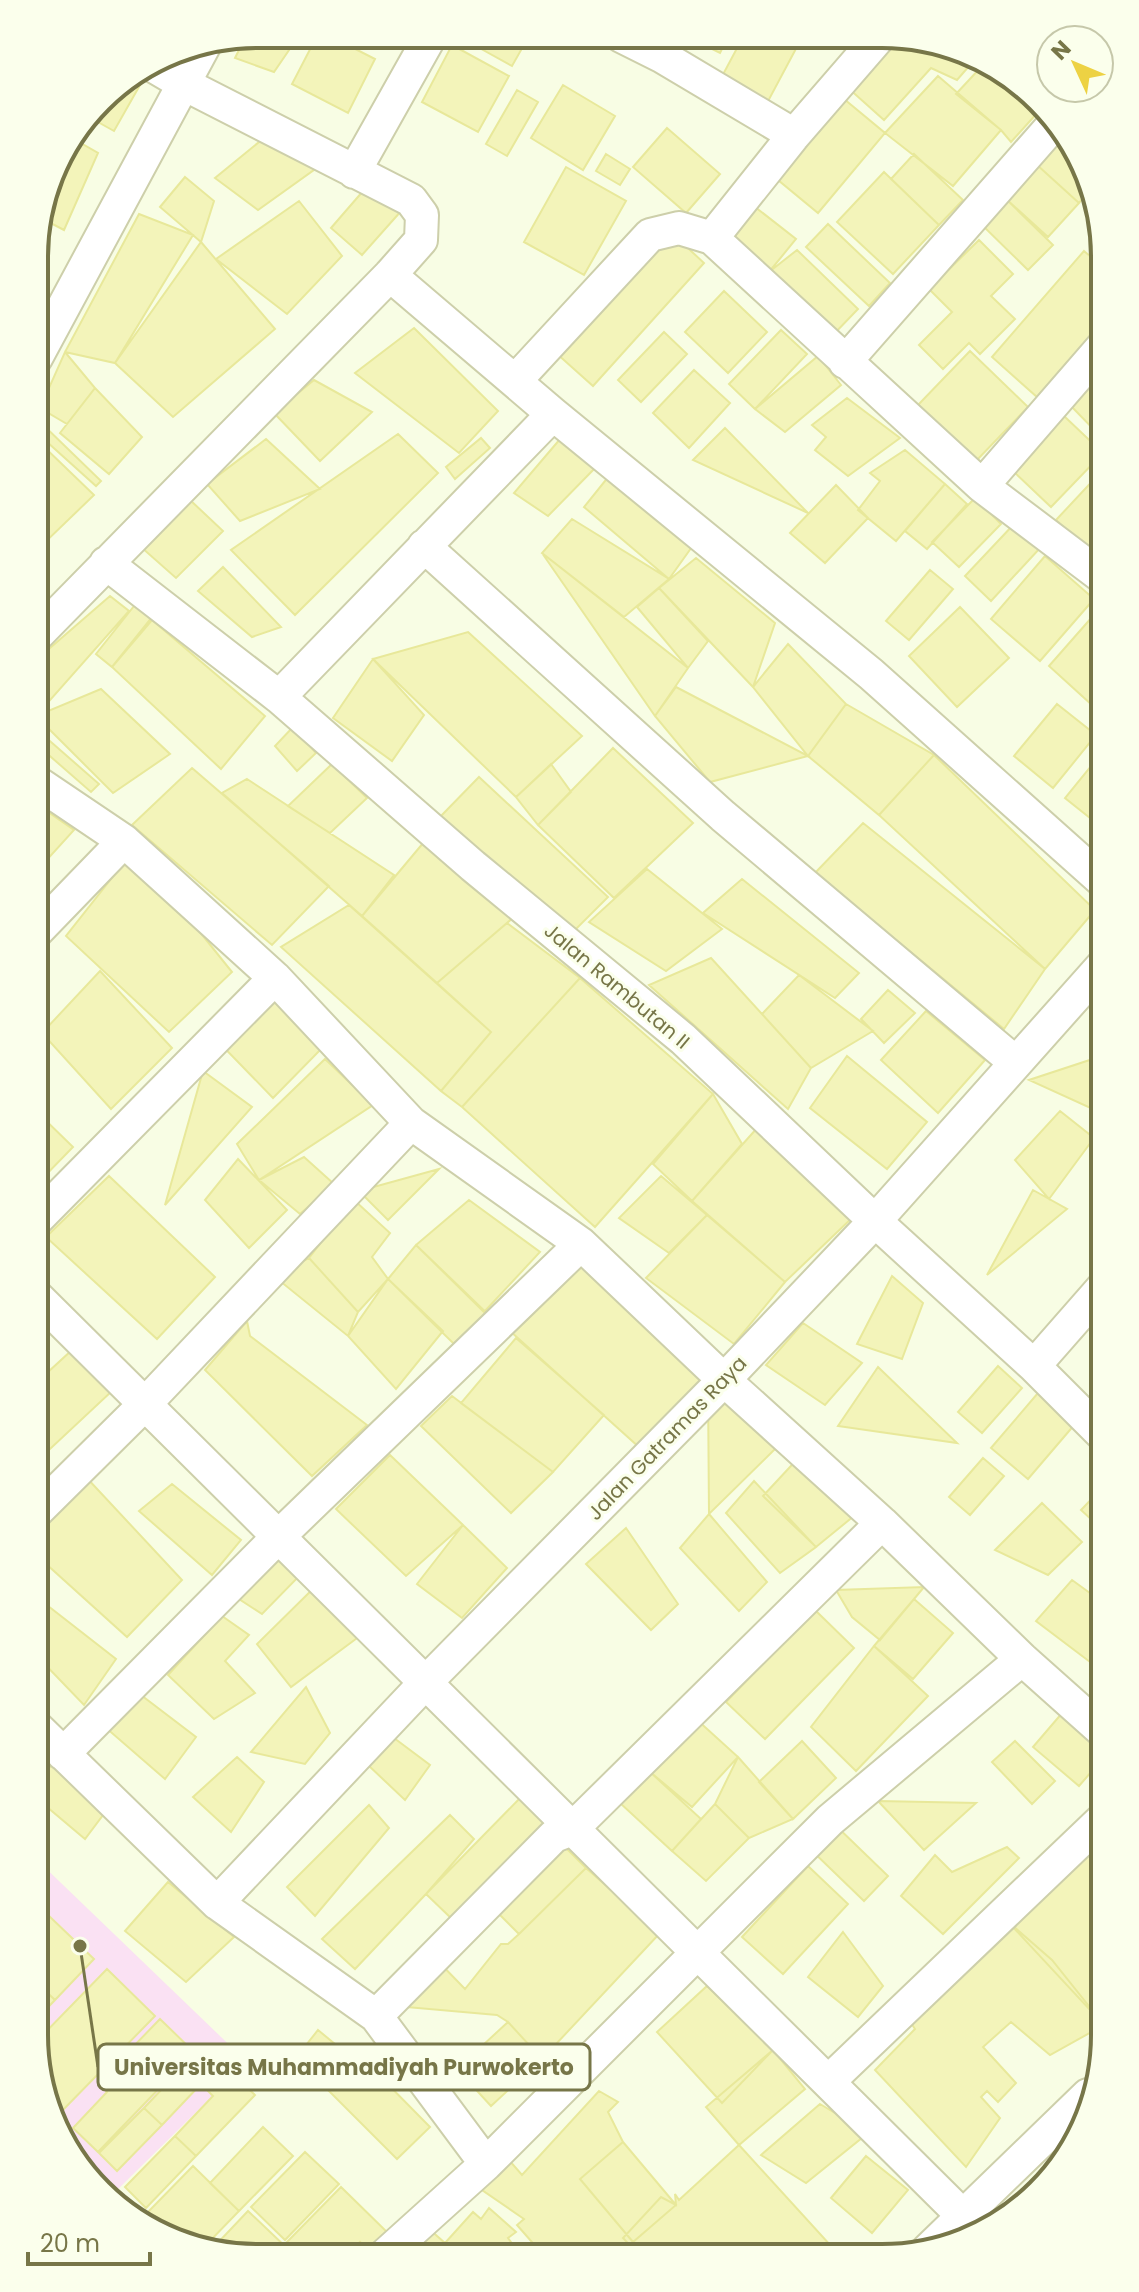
<svg xmlns="http://www.w3.org/2000/svg" width="1139" height="2292" font-family="Poppins,sans-serif">
	<style>
		.education { fill: #fae1f3 }
		.building { fill: #f3f4ba; stroke: #e8e89a; stroke-width: 2 }
		.lines { fill: none; stroke-linecap: round; stroke-linejoin: round }
		.service-casing { stroke: #cdcfaa; stroke-width: 20 }
		.minor-casing { stroke: #cdcfaa; stroke-width: 36 }
		.service { stroke: #fff; stroke-width: 16 }
		.minor { stroke: #fff; stroke-width: 32 }
		.labels { text-anchor: middle; stroke-width: 6; stroke-linejoin: round; paint-order: stroke }
		.street-label { font-size: 20px; fill: #777648; stroke: #fbffec }
		.rim { fill: none; stroke: #777648; stroke-width: 4 }
		.leader { fill: none; stroke: #777648; stroke-width: 3 }
		.callout-dot { fill: #777648; stroke: #fbffec; stroke-width: 3 }
		.callout { fill: #fbffec; stroke: #777648; stroke-width: 3 }
		.callout-label { font-size: 22px; text-anchor: middle; font-weight: bold; fill: #777648 }
	</style>
	<rect width="100%" height="100%" fill="#f8fde4"/>
	<path class="education" d="M34 1857 247 2062 111 2196 110 2203 46 2107 34 2035Z"/>
	<path class="building" d="M257 34H300L274 72 235 58 246 36Z
		M318 34H326L375 59 348 113 292 84Z
		M456 35 529 36 512 66Z
		M688 37H728L720 53Z
		M743 37H790L799 43 766 105 720 80Z
		M892 38H925L959 55 970 65 957 80 931 68 884 120 847 87Z
		M452 45 509 76 478 132 422 102Z
		M982 66 994 72 1039 111 1011 142 1001 130 956 94Z
		M134 74 144 78 114 131 89 117 109 90Z
		M938 76 1001 130 953 186 885 133Z
		M563 85 615 116 583 170 531 138Z
		M517 90 538 102 507 156 486 144Z
		M838 94 885 133 818 213 772 175Z
		M667 128 720 174 686 213 633 167Z
		M1061 136 1093 185 1079 203 1036 164Z
		M72 138 98 153 64 230 39 217 57 158Z
		M264 138 318 167 258 210 215 178Z
		M606 154 630 169 620 185 596 171Z
		M914 154 963 200 939 225 891 179Z
		M1036 164 1079 203 1048 237 1004 197Z
		M566 167 626 201 584 275 524 242Z
		M884 172 939 225 893 274 837 222Z
		M185 177 214 201 201 242 160 207Z
		M370 183 402 210 362 255 331 228Z
		M1004 197 1053 245 1028 270 980 223Z
		M299 201 342 256 287 314 216 259Z
		M750 203 796 239 769 272 724 236Z
		M139 214 193 235 115 363 65 352Z
		M828 224 890 283 869 306 806 247Z
		M677 238 704 263 593 386 556 353 651 247Z
		M979 240 1013 274 991 296 1015 319 980 354 969 343 943 369 919 345 952 312 929 289Z
		M201 242 275 329 173 417 115 363Z
		M797 250 858 309 831 337 769 272Z
		M1084 251 1105 269V319L1037 397 992 357Z
		M724 291 767 332 728 373 685 332Z
		M414 328 498 411 459 453 355 373Z
		M781 330 807 354 755 409 729 384Z
		M664 332 687 354 641 402 618 380Z
		M970 351 1028 407 976 461 918 405Z
		M65 352 95 388 67 424 40 408Z
		M818 356 841 385 785 432 755 409Z
		M1105 368V441L1069 404Z
		M694 370 730 403 689 448 653 413Z
		M314 380 372 412 320 461 274 413Z
		M95 388 142 437 109 474 60 433Z
		M847 398 900 438 848 476 815 450 826 437 812 425Z
		M1064 416 1103 453 1051 507 1012 470Z
		M36 418 101 481 96 486 36 432Z
		M725 428 808 513 693 460Z
		M398 434 438 473 295 615 231 550Z
		M481 438 490 448 455 479 446 467Z
		M561 438 597 466 548 516 514 493Z
		M266 439 320 489 240 521 207 484Z
		M39 442 94 495 36 551V447Z
		M905 450 945 484 896 541 858 510 880 481 870 473Z
		M1100 473 1105 478V566L1056 520Z
		M609 476 694 544 669 579 584 507Z
		M945 484 967 504 927 549 905 531Z
		M836 485 868 518 825 563 790 533Z
		M975 498 1001 524 959 567 932 542Z
		M189 499 223 531 176 578 141 547Z
		M572 519 669 579 624 617 542 553Z
		M1015 523 1041 547 991 601 965 576Z
		M542 553 688 668 655 716Z
		M1045 556 1094 599 1040 661 991 619Z
		M696 558 775 623 753 687 659 588Z
		M223 567 281 627 252 637 198 591Z
		M930 570 953 589 909 640 886 621Z
		M106 583 157 611 112 667 96 654 134 606Z
		M659 588 708 641 688 668 637 607Z
		M110 596 129 611 36 716 35 661Z
		M960 607 1009 658 957 707 909 656Z
		M1093 616 1105 626V691L1092 705 1049 666Z
		M152 620 265 716 221 769 112 667Z
		M468 632 582 736 516 797 373 659Z
		M788 644 846 704 808 756 753 687Z
		M373 659 424 715 392 761 333 718Z
		M676 687 808 756 710 782 655 716Z
		M101 689 170 754 113 793 36 716Z
		M846 704 934 755 879 815 808 756Z
		M1057 704 1096 735 1053 788 1014 756Z
		M293 727 316 753 297 771 275 746Z
		M35 728 99 784 91 792 35 743Z
		M613 748 693 823 614 898 538 825Z
		M1105 749V830L1065 798Z
		M934 755 1095 910 1045 969 879 815Z
		M332 764 367 798 330 833 288 806Z
		M551 764 571 792 538 825 516 797Z
		M192 768 329 886 272 945 132 825Z
		M479 777 608 897 573 932 440 817Z
		M247 779 394 875 362 916 222 793Z
		M35 803 74 830 35 873Z
		M863 823 1045 969 1004 1029 815 873Z
		M424 842 514 917 437 983 362 916Z
		M134 850 232 972 169 1032 66 936Z
		M647 869 722 929 666 971 589 922Z
		M742 879 859 973 835 998 703 913Z
		M349 905 491 1032 441 1091 281 947Z
		M507 923 580 978 462 1107 441 1091 491 1032 437 983Z
		M711 958 811 1068 788 1109 649 985Z
		M100 971 172 1048 111 1109 42 1033Z
		M262 972 327 1043 273 1098 206 1029Z
		M799 975 873 1031 811 1068 762 1014Z
		M580 978 713 1094 595 1227 462 1107Z
		M888 990 915 1013 884 1043 861 1019Z
		M926 1011 985 1060 938 1113 881 1060Z
		M1105 1055V1098L1095 1110 1029 1080Z
		M847 1056 927 1122 887 1169 810 1108Z
		M325 1059 373 1105 259 1180 237 1144Z
		M203 1071 252 1107 165 1205Z
		M713 1094 742 1144 692 1201 653 1164Z
		M35 1110 73 1147 35 1186Z
		M1060 1111 1094 1138 1049 1199 1015 1160Z
		M758 1127 854 1216 785 1282 692 1201Z
		M304 1157 334 1184 300 1214 259 1180Z
		M238 1159 287 1210 249 1248 205 1200Z
		M439 1169 388 1220 359 1191Z
		M109 1176 215 1277 157 1339 46 1237Z
		M661 1176 707 1215 669 1253 619 1218Z
		M1033 1190 1067 1209 987 1275Z
		M354 1200 390 1233 372 1257 388 1279 358 1312 309 1258Z
		M469 1200 540 1252 484 1312 416 1245Z
		M707 1215 785 1282 734 1344 646 1278Z
		M416 1245 492 1318 454 1344 388 1279Z
		M586 1253 707 1373 640 1448 510 1331Z
		M309 1258 358 1312 348 1336 275 1277Z
		M892 1276 923 1303 902 1359 857 1344Z
		M388 1279 443 1331 396 1389 348 1336Z
		M247 1321 250 1336 367 1425 312 1476 205 1370Z
		M803 1323 862 1363 825 1405 766 1365Z
		M516 1338 604 1415 553 1472 461 1403Z
		M72 1350 112 1391 35 1463V1384Z
		M998 1366 1022 1388 982 1433 958 1412Z
		M878 1367 957 1443 838 1426Z
		M1044 1386 1081 1417 1028 1479 991 1448Z
		M708 1388 777 1447 709 1514Z
		M452 1396 553 1472 511 1513 421 1426Z
		M803 1453 860 1511 816 1547 763 1496Z
		M390 1455 463 1525 406 1576 336 1509Z
		M983 1458 1004 1476 970 1515 949 1497Z
		M85 1476 182 1580 127 1637 34 1553 35 1526Z
		M754 1481 816 1547 780 1573 726 1513Z
		M172 1484 241 1540 212 1575 139 1511Z
		M1105 1485V1532L1081 1510Z
		M1042 1503 1082 1542 1048 1575 995 1550Z
		M709 1514 767 1582 739 1611 680 1548Z
		M463 1525 507 1568 462 1618 417 1584Z
		M626 1528 678 1604 651 1630 586 1564Z
		M292 1540 310 1565 262 1614 239 1599Z
		M323 1579 372 1627 291 1687 257 1644Z
		M1072 1580 1105 1604V1652L1094 1665 1036 1621Z
		M924 1587 880 1640 852 1617 836 1590Z
		M34 1595 116 1659 84 1705 34 1653Z
		M914 1599 953 1633 913 1679 874 1646Z
		M815 1610 854 1648 765 1739 726 1702Z
		M222 1616 249 1635 225 1661 255 1693 214 1719 168 1675Z
		M874 1646 928 1696 856 1771 811 1727Z
		M306 1687 330 1733 305 1764 251 1752Z
		M137 1692 196 1737 165 1779 105 1727Z
		M1069 1705 1105 1736V1756L1079 1786 1033 1747Z
		M695 1718 738 1757 692 1807 649 1771Z
		M394 1738 430 1765 405 1800 368 1765Z
		M802 1741 836 1778 793 1819 759 1782Z
		M1015 1741 1055 1781 1032 1804 992 1762Z
		M237 1757 264 1782 231 1832 193 1797Z
		M738 1757 793 1819 749 1838 715 1804Z
		M57 1761 106 1811 85 1839 34 1796V1781Z
		M649 1771 701 1819 672 1851 620 1803Z
		M523 1795 548 1820 452 1919 426 1894Z
		M878 1801 976 1803 924 1850Z
		M715 1804 749 1838 706 1881 672 1851Z
		M369 1805 389 1828 315 1916 287 1887Z
		M450 1815 474 1839 426 1894 355 1969 322 1939Z
		M830 1820 888 1876 864 1901 806 1845Z
		M1105 1828 1104 2025 1011 1925Z
		M554 1836 586 1868 519 1934 488 1903Z
		M1007 1847 1019 1858 943 1934 901 1896 935 1855 952 1872Z
		M808 1866 848 1904 783 1974 742 1937Z
		M586 1868 660 1933 542 2059 508 2022 497 2015 372 2004 430 1953 465 1989 501 1944H508L519 1934Z
		M168 1882 234 1937 186 1982 125 1931Z
		M34 1899 47 1912 34 1925Z
		M990 1906 1052 1960 1104 2025 1050 2055 1011 2022 983 2047 1016 2083 998 2102 987 2091 981 2097 1000 2118 966 2167 875 2070 915 2029 904 2012Z
		M48 1915 94 1959 55 2000 34 1980V1929Z
		M843 1932 883 1986 858 2017 808 1977Z
		M107 1969 155 2016 57 2116 45 2104 35 2043Z
		M34 1980 55 2000 34 2022Z
		M707 1986 773 2050 722 2103 657 2032Z
		M160 2019 194 2052 98 2152 73 2128 107 2092 98 2083Z
		M508 2022 542 2059 491 2106 457 2069Z
		M318 2030 347 2054 326 2088 291 2064Z
		M203 2046 255 2095 196 2156 175 2136 213 2096 201 2084 162 2125 144 2108Z
		M773 2050 805 2089 739 2145 706 2107Z
		M359 2055 430 2127 397 2159 326 2088Z
		M599 2091 618 2102 608 2112 623 2142 580 2179 633 2242 617 2257H545L517 2225 524 2219 482 2190 509 2160 522 2175Z
		M820 2104 868 2133 806 2183 761 2155Z
		M144 2108 162 2125 117 2171 99 2153Z
		M263 2127 293 2156 239 2211 210 2183Z
		M175 2136 196 2156 146 2208 125 2187Z
		M623 2142 676 2205 633 2242 580 2179Z
		M739 2145 842 2258 641 2257 623 2238 661 2197 676 2205 675 2194 679 2200Z
		M305 2152 339 2184 285 2240 251 2207Z
		M866 2156 908 2190 872 2233 831 2198Z
		M193 2166 239 2211 205 2246 160 2226 147 2213Z
		M341 2187 390 2235 372 2253 360 2242 346 2256H302L287 2242Z
		M489 2208 516 2232 508 2238 522 2257H397L427 2227 445 2243 473 2212 481 2219Z
		M248 2211 291 2252 286 2256H227L212 2249Z"/>
	<g class="lines">
		<g class="service-casing">
			<path id="service" d="M96 2182 123 2209"/>
		</g>
		<g class="minor-casing">
			<path id="minor" d="M621 36 663 57 794 135
				M878 38 794 135 712 238 982 486 1105 579
				M354 172 431 35
				M390 275 553 414 871 674 1105 883
				M36 358 205 44
				M845 362 1053 125
				M516 380 650 235 679 228 712 238
				M982 486 1105 344
				M424 546 723 816 1016 1063
				M106 563 279 697 473 866 683 1039 875 1221 1034 1366 1105 1437
				M35 637 390 275 421 240 422 215 411 200 184 84 150 64
				M279 697 553 414
				M35 781 124 841 275 978 411 1123 581 1244 724 1380 882 1523 1022 1659 1105 1733
				M35 933 124 841
				M35 1221 275 978
				M35 1295 963 2216
				M1034 1366 1105 1285
				M35 1513 145 1404 411 1123
				M34 1725 217 1903 376 2016 486 2164
				M63 1754 278 1537 581 1244
				M217 1903 425 1683 724 1380 875 1221 1105 963
				M376 2016 554 1836 572 1829 882 1523
				M828 2082 1105 1817
				M928 2250 1088 2095
				M384 2256 486 2164 830 1820 1022 1659"/>
		</g>
		<use href="#service" class="service"/>
		<use href="#minor" class="minor"/>
	</g>
	<g class="labels">
		<g class="street-label">
			<text transform="translate(617 986) rotate(40)" y="7">Jalan Rambutan II</text>
			<text transform="translate(667 1438) rotate(-46)" y="7">Jalan Gatramas Raya</text>
		</g>
	</g>
	<path d="M0 0H1139V2292H0ZM257 48H882A209 209 0 0 1 1091 257V2035A209 209 0 0 1 882 2244H257A209 209 0 0 1 48 2035V257A209 209 0 0 1 257 48Z" fill="#fbffec" fill-rule="evenodd"/>
	<path class="rim" d="M257 48H882A209 209 0 0 1 1091 257V2035A209 209 0 0 1 882 2244H257A209 209 0 0 1 48 2035V257A209 209 0 0 1 257 48Z"/>
	<path class="leader" d="M80 1946L98 2067"/>
	<circle class="callout-dot" cx="80" cy="1946" r="8"/>
	<rect class="callout" x="98" y="2044" width="492" height="46" rx="8"/>
	<g class="callout-label">
		<text x="344" y="2075">Universitas Muhammadiyah Purwokerto</text>
	</g>
	<g transform="translate(1075 64) rotate(314)"><circle r="38" fill="#fbffec" stroke="#c6c8aa" stroke-width="2"/>
	<path d="M0-6L14 30L0 20L-14 30Z" fill="#edd243"/>
	<text y="-12" font-size="22" font-weight="bold" text-anchor="middle" fill="#777648">N</text>
	</g>
	<path d="M28 2252v12h122v-12" fill="none" stroke="#777648" stroke-width="4"/>
	<text x="40" y="2252" font-size="24" fill="#777648" stroke="#fbffec" stroke-width="6" paint-order="stroke">20 m</text>
</svg>
